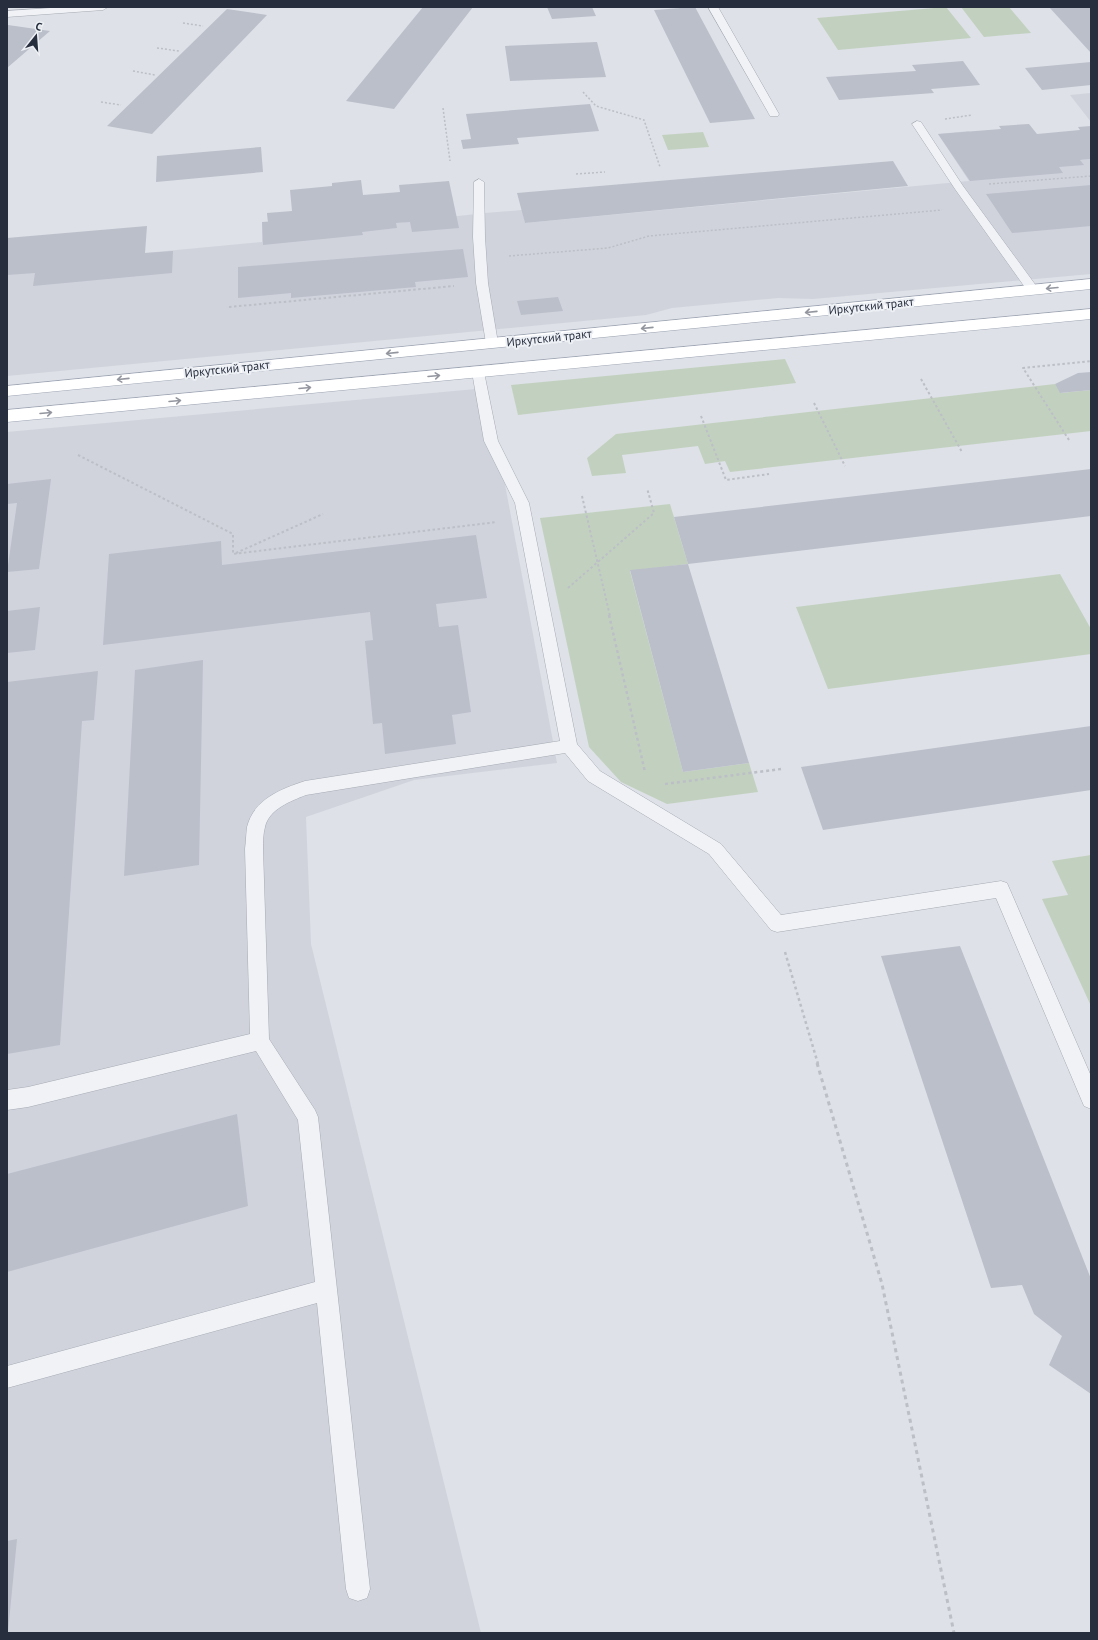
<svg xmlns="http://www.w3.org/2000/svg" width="1098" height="1640" font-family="'PT Sans',sans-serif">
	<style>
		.built { fill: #d0d3dc }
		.green { fill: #c2d1bf }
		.building { fill: #bbbfca }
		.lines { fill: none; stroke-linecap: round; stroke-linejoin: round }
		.lane-casing { stroke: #a7abb4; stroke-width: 1 }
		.primary-casing { stroke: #9da4b2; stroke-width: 1 }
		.path-far3 { stroke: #bcbfc6; stroke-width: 1.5; stroke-dasharray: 2 2; stroke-linecap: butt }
		.path-far2 { stroke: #bcbfc6; stroke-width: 2; stroke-dasharray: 2.5 2.5; stroke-linecap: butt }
		.path-far1 { stroke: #bcbfc6; stroke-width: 2.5; stroke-dasharray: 3 3; stroke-linecap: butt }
		.path { stroke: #bcbfc6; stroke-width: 3; stroke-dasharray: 4 4; stroke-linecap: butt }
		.lane { fill: #f0f2f6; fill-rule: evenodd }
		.primary { fill: #fff; fill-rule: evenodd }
		.oneway { stroke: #93969e }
		.labels { text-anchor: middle; stroke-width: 4; stroke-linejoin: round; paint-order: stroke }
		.far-street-label { font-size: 12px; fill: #272e3d; stroke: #edf0f5 }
	</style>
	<rect width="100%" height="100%" fill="#dee1e7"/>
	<path class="built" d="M1091 93V122L1070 95Z
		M969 131 989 160 1083 165 1080 160 1091 159V274L813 299 778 298 672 308 646 315 7 376V270L145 253 262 242V222L268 221 267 213 363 231 396 228V223L485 213 522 210 525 223 969 181 938 134Z
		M487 388 557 763 414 780 306 817 311 944 481 1633H7V432Z"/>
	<path class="green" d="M946 7 971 38 838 50 817 18Z
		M961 7H1009L1031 33 984 37Z
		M703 132 709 147 668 150 662 135Z
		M785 359 796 383 518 415 511 385Z
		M1055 384 1061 393 1091 390V431L730 472 725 461 705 464 698 446 622 455 626 473 592 476 587 458 616 434Z
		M670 504 688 564 630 571 683 772 749 763 758 792 667 804 621 782 589 747 540 518Z
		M1060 574 1091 629V654L828 689 796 607Z
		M1091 855V1006L1042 899 1068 895 1052 861Z"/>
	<path class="building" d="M423 7H473L394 109 346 101Z
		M547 7H592L596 16 552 19Z
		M695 7 755 119 710 123 654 10Z
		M1049 7H1091V53Z
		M227 9 267 15 152 134 107 126Z
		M8 25 50 31 7 68V26Z
		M597 42 606 77 510 81 505 46Z
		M963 61 980 85 931 89 934 93 839 100 826 77 916 71 912 65Z
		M1091 62V85L1042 90 1025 68Z
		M590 104 599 131 517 138 519 144 463 149 461 140 471 139 466 114Z
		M1029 124 1037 134 1080 130 1078 127 1091 126V159L1080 160 1084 165 1059 167 1063 173 970 181 938 134 1001 129 999 126Z
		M261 147 263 172 156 182 157 156Z
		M893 161 908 186 525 223 517 193Z
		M361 180 363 195 400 192 399 185 449 181 459 228 412 232 410 222 396 223 397 228 362 232 363 235 263 245 262 222H268L267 213 292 211 290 190 332 186V183Z
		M1091 185V226L1012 233 986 194Z
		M147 226 145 253 173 251 172 273 33 286 35 273 7 275V238Z
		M463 249 468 277 415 282 416 287 291 298V293L238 298V267Z
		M558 297 563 311 521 315 517 301Z
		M1091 372V390L1060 393 1055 384 1078 373Z
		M1091 469V516L688 564 674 517Z
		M51 479 39 569 7 572 17 503 7 504V484Z
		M476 535 487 598 436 604 439 627 458 625 471 712 452 715 456 744 385 754 382 723 373 724 365 641 373 640 370 612 103 645 109 554 221 541 222 565Z
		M688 564 734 715 749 763 683 772 630 570Z
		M40 607 35 650 7 653V611Z
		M203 660 199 865 124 876 135 670Z
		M98 671 94 720 82 721 60 1045 7 1054V682Z
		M1091 726V790L823 830 801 767Z
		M960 946 1091 1279V1394L1049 1365 1062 1336 1034 1314 1022 1285 991 1288 881 956Z
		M237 1114 248 1206 7 1272V1174Z
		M17 1539 8 1632H7V1541Z"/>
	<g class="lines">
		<g class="lane-casing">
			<path id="lane" d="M65 7H108L103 10 7 17V11Z
				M708 7H718L779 114 778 116H770L769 114Z
				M917 121 921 122 963 186 1037 287 1039 290 1037 293H1029L955 189 912 124Z
				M479 179 484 182 485 237 488 283 498 343 496 346H488L486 343 476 283 473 237 474 182Z
				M478 368 482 369 484 372 498 441 529 503 577 744 600 771 721 844 781 915 1001 881 1007 883 1091 1076V1109L1084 1106 996 898 777 932 771 930 709 854 588 781 565 753 306 795C291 801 269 809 265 827 263 834 263 842 263 849L269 1039 315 1110 318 1117 370 1589 367 1598 358 1601 349 1598 346 1589 317 1303 7 1388V1366L315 1282 298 1120 256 1051 28 1107 7 1110V1090L28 1087 250 1034 245 849C246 842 246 834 247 827 254 799 281 789 305 781L560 741 515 503 484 441 472 372 474 369Z"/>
		</g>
		<g class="primary-casing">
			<path id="primary" d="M1091 279V289L7 396V386Z
				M1091 309V319L7 422V410Z"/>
		</g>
		<path class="path-far3" d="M183 23 203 26
			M157 48 179 51
			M133 71 155 75
			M583 92 596 106 644 120 660 167
			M101 102 121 105
			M443 108 450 161
			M945 119 972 115
			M576 174 605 172
			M989 184 1091 176
			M509 256 608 248 649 236 942 210"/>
		<path class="path-far2" d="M229 307 454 286
			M921 379 962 452
			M814 403 845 466
			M701 416 726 480 769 474
			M1069 440 1023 368 1091 361
			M78 455 233 534V554L497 522
			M582 496 610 616
			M236 553 323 514
			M568 588 654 513 647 488"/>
		<path class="path-far1" d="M609 615 645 772
			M665 784 781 769
			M785 952 818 1064"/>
		<path class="path" d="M817 1063 882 1284 954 1633"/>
		<use href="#lane" class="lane"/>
		<use href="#primary" class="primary"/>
	</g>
	<defs><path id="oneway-shaft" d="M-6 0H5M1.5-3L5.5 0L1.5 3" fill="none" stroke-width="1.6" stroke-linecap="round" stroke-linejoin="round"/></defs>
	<g class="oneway">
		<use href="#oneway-shaft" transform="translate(1052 288) rotate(175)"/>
		<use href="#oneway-shaft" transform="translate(811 312) rotate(174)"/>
		<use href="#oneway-shaft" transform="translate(647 328) rotate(174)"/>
		<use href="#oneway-shaft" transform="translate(392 353) rotate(174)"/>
		<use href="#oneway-shaft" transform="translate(434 376) rotate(-5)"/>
		<use href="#oneway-shaft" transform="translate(123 379) rotate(174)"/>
		<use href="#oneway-shaft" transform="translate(305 388) rotate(-5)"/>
		<use href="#oneway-shaft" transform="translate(175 401) rotate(-5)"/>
		<use href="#oneway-shaft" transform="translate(46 413) rotate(-5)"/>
	</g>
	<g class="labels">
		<g class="far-street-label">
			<text transform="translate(871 306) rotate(-6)" y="4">Иркутский тракт</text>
			<text transform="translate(549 338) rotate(-6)" y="4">Иркутский тракт</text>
			<text transform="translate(227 369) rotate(-6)" y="4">Иркутский тракт</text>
		</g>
	</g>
	<rect width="1098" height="1640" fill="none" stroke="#272e3d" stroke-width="16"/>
	<g transform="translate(36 36) rotate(17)" stroke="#edf0f5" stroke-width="3" paint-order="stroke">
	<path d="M0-3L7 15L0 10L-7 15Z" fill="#272e3d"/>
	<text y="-6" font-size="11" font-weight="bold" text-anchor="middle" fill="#272e3d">С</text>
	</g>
</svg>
